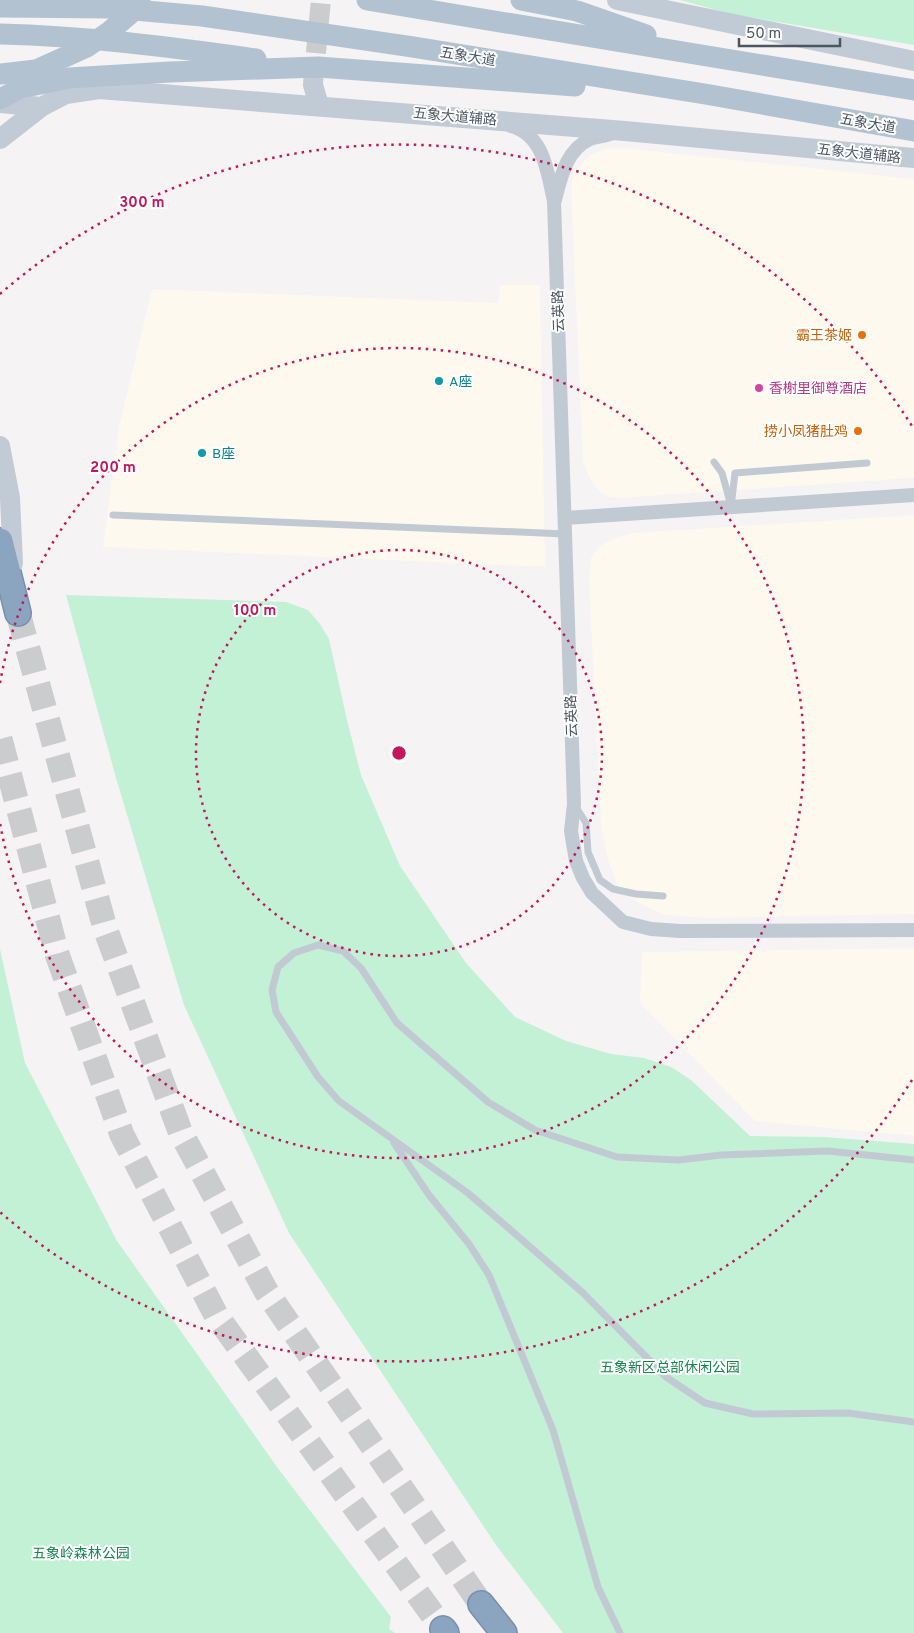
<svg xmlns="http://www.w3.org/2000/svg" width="914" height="1633" font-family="Overpass,'Noto Sans SC',sans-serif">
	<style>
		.commercial { fill: #fdf9ef }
		.green { fill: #c3f1d5 }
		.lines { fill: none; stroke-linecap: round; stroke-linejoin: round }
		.secondary-tunnel { stroke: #caccce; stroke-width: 20; stroke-dasharray: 20 10; stroke-linecap: butt }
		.highway-tunnel { stroke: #caccce; stroke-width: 25; stroke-dasharray: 25 12; stroke-linecap: butt }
		.highway-casing { stroke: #7690ad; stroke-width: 28 }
		.lane { stroke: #c1cad2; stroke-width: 7 }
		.street { stroke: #c1cad2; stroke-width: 14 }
		.secondary { stroke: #c1cbd6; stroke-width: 20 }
		.primary { stroke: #b3c2d1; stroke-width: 21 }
		.highway { stroke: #8ba5c1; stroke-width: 25 }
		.primary-bridge { stroke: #b3c2d1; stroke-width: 21 }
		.ring { fill: none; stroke: #c2185b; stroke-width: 2.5; stroke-dasharray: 2.5 5 }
		.food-dot { fill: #e8710a; stroke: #fff; stroke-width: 2 }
		.culture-dot { fill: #0f9aa8; stroke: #fff; stroke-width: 2 }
		.hotel-dot { fill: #d1479c; stroke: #fff; stroke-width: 2 }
		.labels { text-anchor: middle; stroke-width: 4; stroke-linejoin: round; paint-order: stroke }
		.street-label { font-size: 14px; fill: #4a5661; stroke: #fff }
		.food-label { font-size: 14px; fill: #c56008; stroke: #fff; text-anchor: end }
		.culture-label { font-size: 14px; fill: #0d838f; stroke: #fff; text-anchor: start }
		.hotel-label { font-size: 14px; fill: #b23c85; stroke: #fff; text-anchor: start }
		.park-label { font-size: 14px; fill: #17864f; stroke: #fff }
		.centre { fill: #c2185b; stroke: #fff; stroke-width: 2.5 }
		.ring-label { font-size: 15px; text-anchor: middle; font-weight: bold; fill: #c2185b; stroke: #fff; stroke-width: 4; stroke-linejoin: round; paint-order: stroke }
	</style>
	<rect width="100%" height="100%" fill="#f5f3f3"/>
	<path class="commercial" d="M611 148H625L914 179V478L620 498 610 497 600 492 592 483 583 462 571 189 573 175 580 165 589 156 599 151Z
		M500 285H540L545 567 103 547 119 427 152 289 498 303Z
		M914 515V914L709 918 665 915 637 902 618 887 608 860 601 826 589 580 591 558 600 546 614 538 632 533Z
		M914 948V1136L755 1121 640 1003 642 952Z"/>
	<path class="green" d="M680 0H914V45L731 14Z
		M66 595 286 602 308 610 320 624 329 639 347 720 361 775 400 866 466 963 515 1017 566 1041 611 1054 644 1058 671 1067 691 1080 750 1136 824 1137 914 1144V1633H563L496 1545 289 1233 184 1005 116 778Z
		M0 949 25 1063 117 1241 277 1467 391 1617 389 1629 395 1633H0Z"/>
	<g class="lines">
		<path class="secondary-tunnel" d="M313 83 321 0"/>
		<path class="highway-tunnel" d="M18 613 105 928 180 1131 266 1291 481 1604
			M0 739 57 954 122 1135 216 1315 443 1629"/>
		<g class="highway-casing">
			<path id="highway" d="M0 541 18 613
				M481 1604 504 1633
				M443 1629 446 1633"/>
		</g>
		<path class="lane" d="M714 462 722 473 730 502
			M731 507 735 473 867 463
			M113 515 565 534
			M576 807 586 823 588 852 600 880 613 889 636 894 663 896
			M394 1143 429 1195 469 1244 489 1275 553 1430 598 1587 620 1633
			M914 1160 828 1151 721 1155 679 1160 617 1157 535 1130 488 1102 397 1023 361 968 343 951 318 945 294 953 278 967 272 990 276 1012 318 1077 339 1101 468 1193 582 1292 666 1377 705 1403 753 1414 848 1413 914 1422"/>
		<path class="street" d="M511 126C544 135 547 171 554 201L574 804 571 831 576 861 583 878 592 893 623 922 651 929 680 931 914 930
			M555 200C561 177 566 150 590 139 596 137 604 136 610 134
			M565 518 914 495"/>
		<path class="secondary" d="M617 0 914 61
			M313 85 319 105
			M0 103 41 107 66 94 99 89 625 131 914 158
			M0 139 41 107
			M0 446 10 498 13 563"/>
		<path class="primary" d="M367 0 914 90
			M521 0 577 11 646 35
			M0 7 112 8 202 16 413 47 705 94 914 131
			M0 34C85 36 171 47 256 59
			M0 99 21 88 69 78 170 72 318 67 575 86"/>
		<use href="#highway" class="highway"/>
		<path class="primary-bridge" d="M0 74 36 70 87 47 110 31 130 14 140 0"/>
	</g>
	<g class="ring">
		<circle cx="399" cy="753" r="203"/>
		<path d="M0 683A405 405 0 1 1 0 823"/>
		<path d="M912 1080A608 608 0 0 1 0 1212M0 294A608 608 0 0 1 912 426"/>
	</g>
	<g class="food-dot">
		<circle cx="862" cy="335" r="5"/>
		<circle cx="858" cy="431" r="5"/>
	</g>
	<g class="culture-dot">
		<circle cx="439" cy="381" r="5"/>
		<circle cx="202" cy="453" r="5"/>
	</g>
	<circle class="hotel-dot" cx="759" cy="388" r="5"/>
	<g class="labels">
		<g class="street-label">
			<text transform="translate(468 56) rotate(9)" y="5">五象大道</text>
			<text transform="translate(455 116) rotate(5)" y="5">五象大道辅路</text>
			<text transform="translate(868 123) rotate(10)" y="5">五象大道</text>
			<text transform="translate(859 153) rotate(6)" y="5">五象大道辅路</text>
			<text transform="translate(558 311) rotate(-92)" y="5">云英路</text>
			<text transform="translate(571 716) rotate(-92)" y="5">云英路</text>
		</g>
		<g class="food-label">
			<text x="852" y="340">霸王茶姬</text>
			<text x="848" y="436">捞小凤猪肚鸡</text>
		</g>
		<g class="culture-label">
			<text x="449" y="386">A座</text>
			<text x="212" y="458">B座</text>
		</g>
		<g class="hotel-label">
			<text x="769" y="393">香榭里御尊酒店</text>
		</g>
		<g class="park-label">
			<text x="670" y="1372">五象新区总部休闲公园</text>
			<text x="81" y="1558">五象岭森林公园</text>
		</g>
	</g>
	<circle cx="399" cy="753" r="8" class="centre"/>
	<g class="ring-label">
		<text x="142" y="207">300 m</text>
		<text x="113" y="472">200 m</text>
		<text x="255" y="615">100 m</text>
	</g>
	<path d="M739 38v8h101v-8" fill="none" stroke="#4a5661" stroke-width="2.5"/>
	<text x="746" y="38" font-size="15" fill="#4a5661" stroke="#ffffff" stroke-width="4" paint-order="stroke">50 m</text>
</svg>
